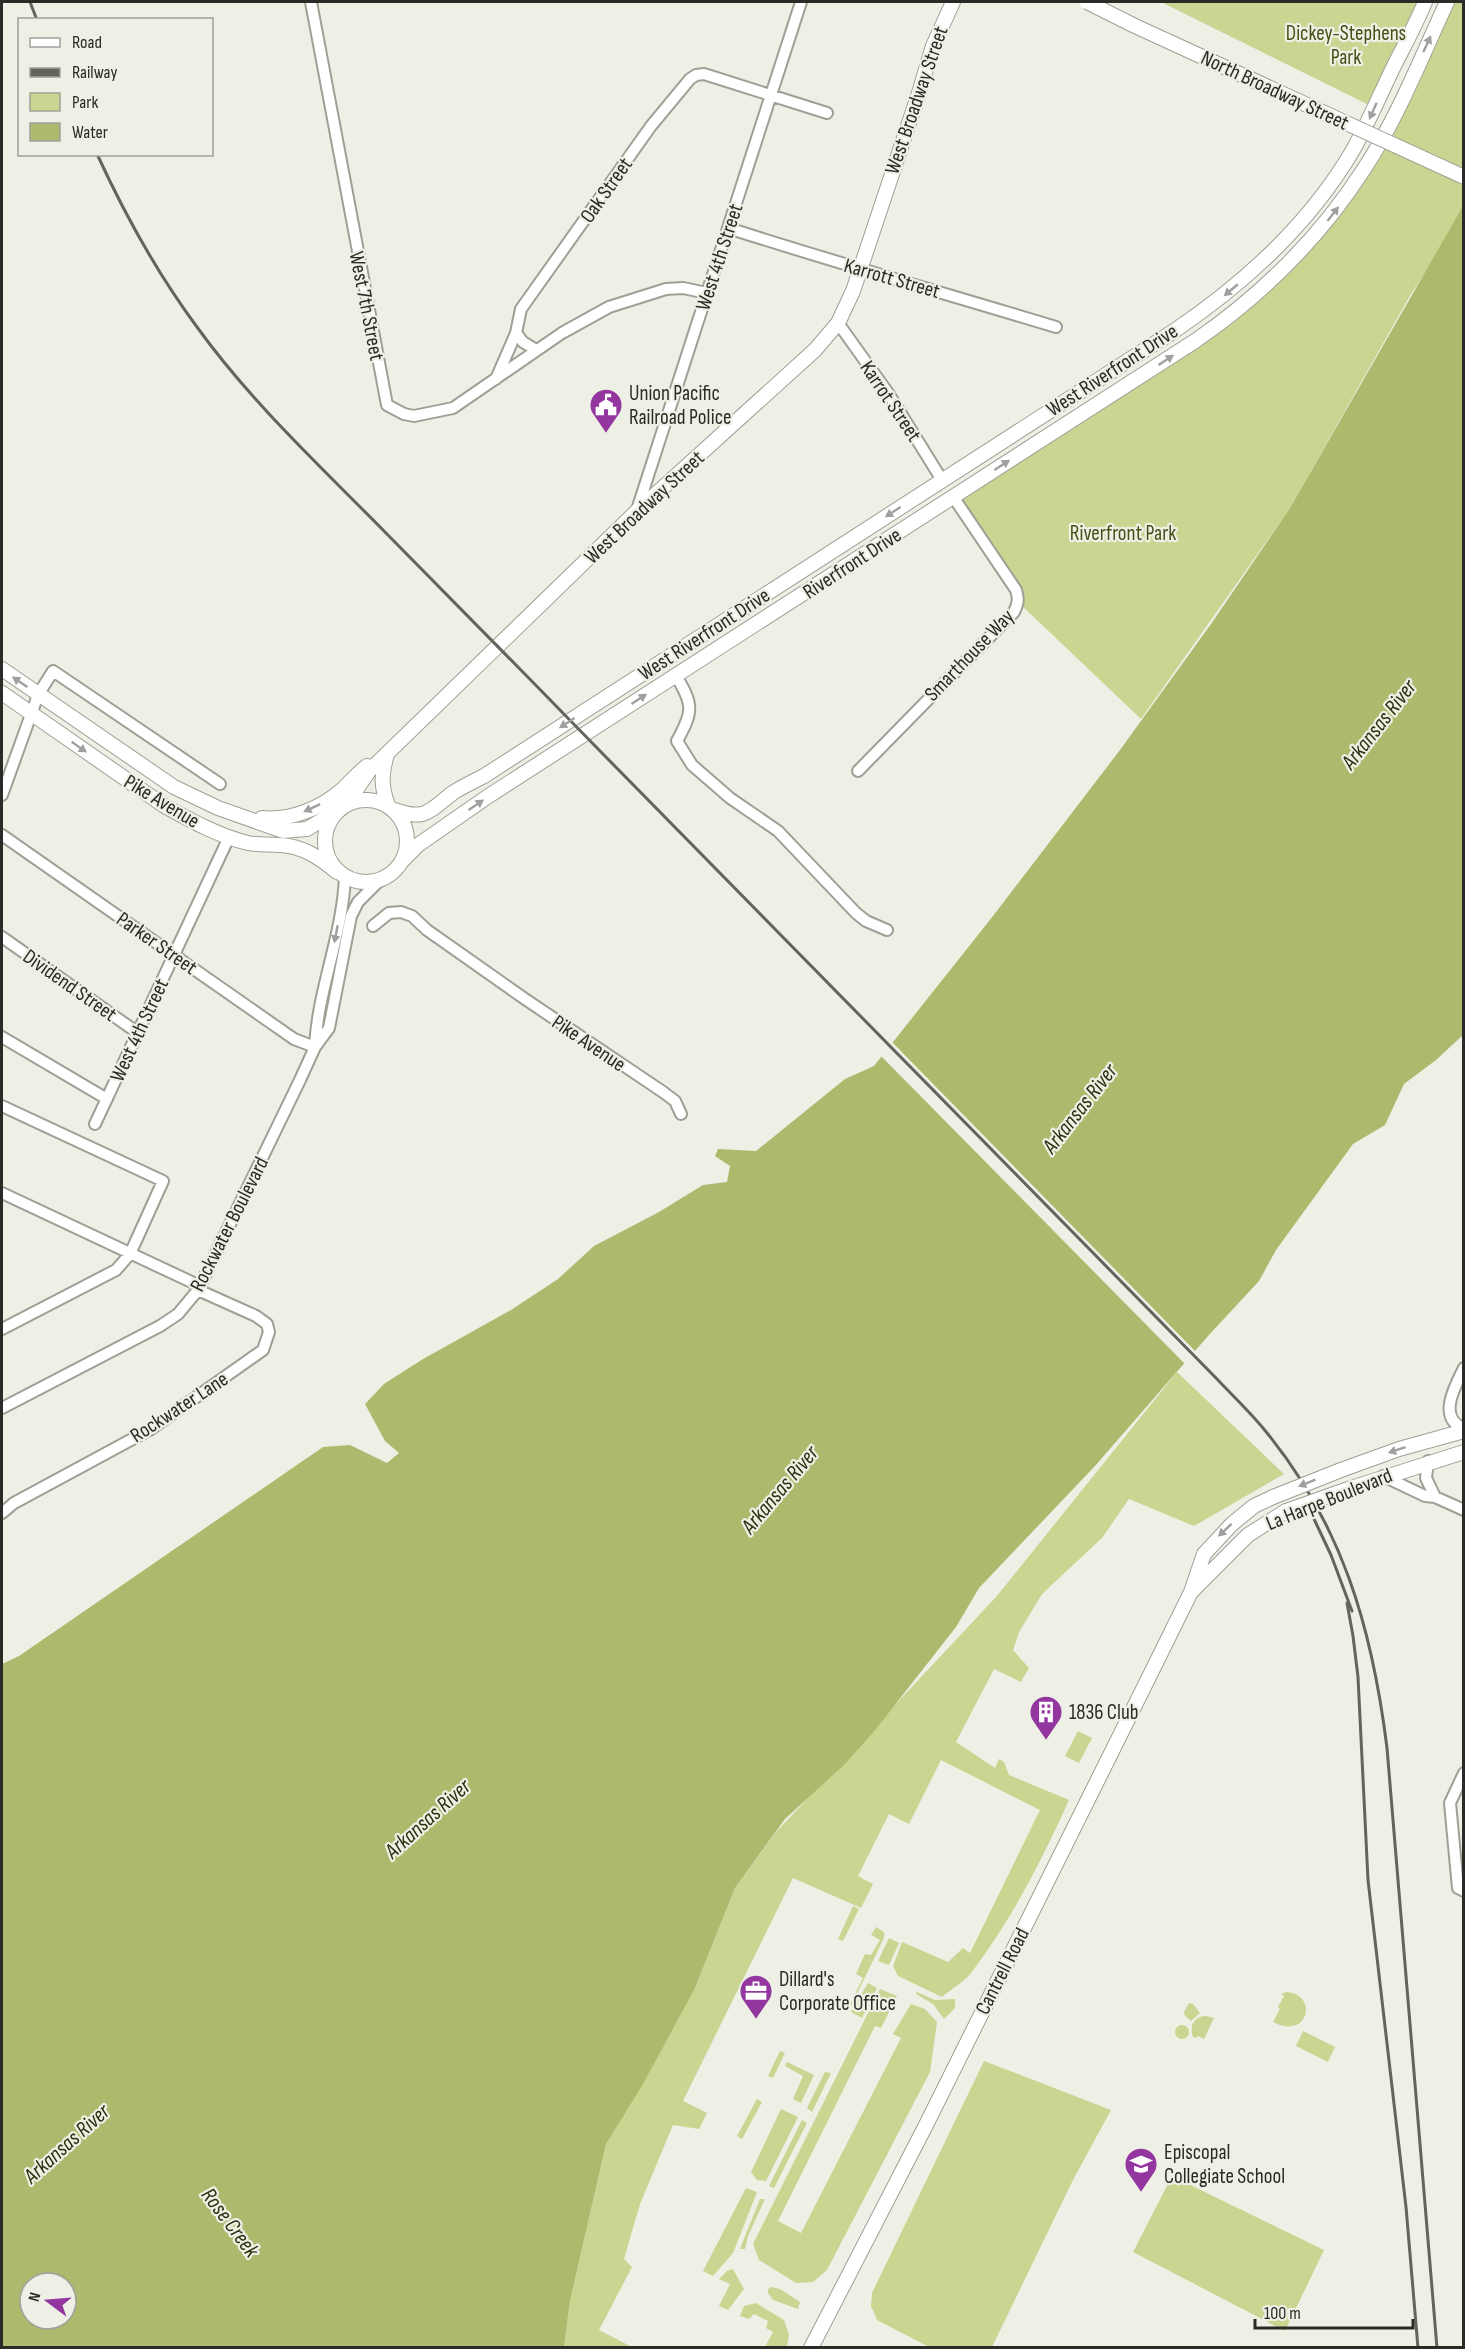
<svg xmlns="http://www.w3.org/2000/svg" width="1465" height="2349" font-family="'Sofia Sans Condensed',sans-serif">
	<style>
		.green { fill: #c9d591 }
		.water { fill: #adb96d; fill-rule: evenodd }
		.pier { fill: #eef0e5 }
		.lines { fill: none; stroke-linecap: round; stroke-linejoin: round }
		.minor-casing { stroke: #9da095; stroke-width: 14 }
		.major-casing { stroke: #9da095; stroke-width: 16 }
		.minor { stroke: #fff; stroke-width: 10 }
		.major { stroke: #fff; stroke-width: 14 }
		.rail { stroke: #63645e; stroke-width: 3 }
		.major-bridge-casing { stroke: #9da095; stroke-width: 16; stroke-linecap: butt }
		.major-bridge { stroke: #fff; stroke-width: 14 }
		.oneway { fill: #9fa09e }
		.labels { text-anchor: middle; stroke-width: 4.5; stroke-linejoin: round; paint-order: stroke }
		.park-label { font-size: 21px; fill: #474e16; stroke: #eef0e5 }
		.street-label { font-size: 21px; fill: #2a2b27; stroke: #eef0e5 }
		.poi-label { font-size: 21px; fill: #2a2b27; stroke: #eef0e5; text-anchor: start }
		.water-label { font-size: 22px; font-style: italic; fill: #2c300f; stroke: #eef0e5 }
	</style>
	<rect width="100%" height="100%" fill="#eef0e5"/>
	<path class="green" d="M1161 2H1417L1371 106Z
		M1446 2H1463V207L1440 250 1411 294 1290 508 1141 719 1018 602 954 498 1195 341 1295 258 1369 160Z
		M1177 1372 1284 1474 1194 1526 1129 1499 1102 1538 1042 1594 1019 1632 1013 1650 1029 1668 1021 1682 994 1669 956 1742 995 1768 999 1759 1004 1762 1009 1775 1069 1800C1041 1862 1012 1919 971 1973 964 1982 951 1989 942 1997L898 1976 893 1966 902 1942 948 1962 963 1948 970 1953 1040 1810 941 1760 909 1824 889 1814 858 1876 873 1884 861 1908 793 1878 683 2101 707 2113 699 2129 673 2125 640 2204 624 2259 632 2267 599 2330 632 2347 564 2348 570 2301 606 2144 695 1988 735 1888 777 1831 996 1597Z
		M1078 1731 1092 1738 1079 1763 1065 1756Z
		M853 1906 859 1909 843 1941 838 1939Z
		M876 1927 884 1932V1938L850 2008 845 2012 836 2007 839 1999 850 2004 863 1978 856 1974 865 1954 871 1955 880 1940 871 1935Z
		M889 1938 899 1943 889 1965 878 1961Z
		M868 1983 877 1988 862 2018 851 2012Z
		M880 1989 897 1996 881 2028 875 2026 778 2221 801 2233 901 2038 893 2034 911 2004 925 2009 937 2022 930 2072 827 2270 813 2282 796 2283 759 2260 753 2244Z
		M917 1992 935 2000 955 1999V2008L944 2019 933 2004 916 1994Z
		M1287 1992C1319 1995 1308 2041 1273 2022L1280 2009 1278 2007 1284 1996 1281 1994Z
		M1189 2003 1193 2004 1200 2013 1191 2021 1185 2016 1184 2012Z
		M1206 2016 1214 2018 1204 2039 1198 2036 1196 2038 1193 2037C1189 2026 1194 2016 1206 2016Z
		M1175 2032a7 7 0 1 1 14 0a7 7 0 1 1-14 0Z
		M1303 2031 1335 2047 1328 2062 1296 2046Z
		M780 2051 785 2053 773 2078 768 2076Z
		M984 2061 1111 2110 1073 2180 992 2347H929L877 2320 871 2306 872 2293Z
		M787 2062 814 2075 801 2103 793 2099 803 2076 785 2066Z
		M825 2072 831 2073 812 2112 807 2108Z
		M757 2099 762 2102 742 2139 737 2136Z
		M781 2109 798 2117 766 2181 757 2180 751 2172Z
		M802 2120 807 2123 774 2188 769 2186Z
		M1172 2176 1324 2250 1285 2331 1133 2252Z
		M746 2188 757 2192 733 2253 713 2276 703 2271Z
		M760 2199H765L748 2236 745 2249H740Z
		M733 2269 744 2289 728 2310 719 2306 730 2284 719 2279 727 2271Z
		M772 2287 780 2289 800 2302 798 2309 773 2300 768 2293V2289Z
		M756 2303 784 2320 789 2335 787 2347H765L773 2332 766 2328 768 2321 754 2314 749 2319 740 2316 744 2306Z"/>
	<path class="water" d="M1463 206V1035L1436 1060 1404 1084 1385 1125 1353 1144 1276 1250 1259 1281 1208 1336 1095 1466 979 1588 956 1627 876 1729 845 1764 785 1819 735 1888 695 1988 643 2084 606 2144 570 2301 564 2347 2 2348V1664L19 1656 323 1447 350 1445 387 1463 399 1453 385 1441 365 1404 384 1384 423 1359 511 1310 558 1279 594 1246 659 1212 703 1185 727 1182 730 1166 715 1156 718 1149 756 1151 845 1079 874 1066 993 916 1120 750 1211 624 1290 508ZM30 2283H66V2319H30Z"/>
	<path class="pier" d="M891 1041 1197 1353 1187 1366 879 1054Z"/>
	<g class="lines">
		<g class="minor-casing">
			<path id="minor" d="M311 2 387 405 404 414 414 416 453 408 562 333 609 307 666 289 683 288 707 293
				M728 228C837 263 947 294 1056 327
				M838 323 888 393 942 480
				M516 333 523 342 536 350
				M496 379 516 333 521 309 651 126 690 79 696 75 704 74 827 113
				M637 510 801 2
				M676 676C694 705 693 712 677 741L692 765 730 798 778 831 856 913 866 921 887 930
				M858 771 1014 612C1018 604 1019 599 1016 590L954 498
				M2 795 38 695 53 671 220 784
				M2 835 294 1039 315 1047
				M373 926 389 913 401 912 412 916 427 930 525 999 663 1092 675 1101 681 1114
				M2 937 138 1033
				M2 1037 107 1099
				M315 1046C318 989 343 934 345 876
				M2 1106 163 1181 130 1254 116 1270 2 1329
				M95 1124 229 837
				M2 1193 200 1286
				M1464 1368C1456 1384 1436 1419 1464 1428
				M2 1408 160 1326 178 1314 198 1290 300 1080 315 1047 329 1028 351 916 358 902 379 881
				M1428 1461 1426 1478 1435 1497
				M1383 1476 1425 1496 1435 1497 1464 1510
				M2 1513 14 1503 151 1429 263 1350 269 1332 267 1324 256 1316 198 1290
				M1464 1773 1450 1803 1458 1888 1464 1891"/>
		</g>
		<g class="major-casing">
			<path id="major" d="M2 669 174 787 218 808 283 831 307 829 337 811
				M2 693 163 805C190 820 218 836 248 843 258 845 269 844 280 845 303 846 320 858 337 872
				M387 755C381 774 381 787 388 805
				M325 841a41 41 0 1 1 82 0a41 41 0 1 1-82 0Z
				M346 805 369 771 636 512 815 350 838 323 853 291 919 93 933 46 953 2
				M395 810C426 822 431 809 454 792 464 786 474 781 484 776L1174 331C1245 283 1309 225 1353 150 1368 123 1380 95 1393 68 1404 46 1416 24 1425 2
				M262 818C290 821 322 808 343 789 351 781 358 773 367 766
				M403 860 418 845 487 797 1195 341C1263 294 1319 239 1364 169 1398 117 1421 58 1447 2
				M1341 1470 1399 1449 1464 1431
				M1348 1489 1464 1452
				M1191 1592 1248 1535 1286 1511
				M811 2348 926 2125 1149 1677 1191 1592 1204 1554 1232 1524 1254 1506 1273 1497"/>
		</g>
		<use href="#minor" class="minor"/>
		<use href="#major" class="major"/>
		<path class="rail" d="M30 2 37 20
			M97 154C125 215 157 273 197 327 251 402 320 466 384 531 457 605 529 678 601 752L1216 1378C1232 1395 1249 1411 1263 1428 1342 1523 1372 1627 1387 1748L1437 2348
			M1314 1519 1331 1555 1352 1611
			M1347 1603 1353 1636 1358 1677 1368 1880 1406 2207 1418 2348"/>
		<g class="major-bridge-casing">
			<path id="major-bridge" d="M1087 2 1135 26 1464 177
				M1273 1497 1341 1470
				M1286 1511 1348 1489"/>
		</g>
		<use href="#major-bridge" class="major-bridge"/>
	</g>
	<defs><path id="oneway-solid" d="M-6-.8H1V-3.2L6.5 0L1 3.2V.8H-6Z" transform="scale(1.5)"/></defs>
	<g class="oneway">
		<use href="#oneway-solid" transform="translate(1427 44) rotate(-65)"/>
		<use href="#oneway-solid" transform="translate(1373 111) rotate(114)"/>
		<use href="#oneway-solid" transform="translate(1333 214) rotate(-52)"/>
		<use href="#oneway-solid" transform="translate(1231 290) rotate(140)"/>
		<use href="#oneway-solid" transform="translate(1166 360) rotate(-33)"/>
		<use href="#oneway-solid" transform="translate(1002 465) rotate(-33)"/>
		<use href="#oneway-solid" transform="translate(893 512) rotate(147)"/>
		<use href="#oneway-solid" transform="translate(20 682) rotate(-146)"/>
		<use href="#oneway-solid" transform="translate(639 699) rotate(-33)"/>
		<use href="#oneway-solid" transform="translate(567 723) rotate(147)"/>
		<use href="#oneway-solid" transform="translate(79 747) rotate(35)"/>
		<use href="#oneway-solid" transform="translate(476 805) rotate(-34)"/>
		<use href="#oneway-solid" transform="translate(312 808) rotate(155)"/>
		<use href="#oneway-solid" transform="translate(336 934) rotate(101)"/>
		<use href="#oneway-solid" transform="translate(1397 1450) rotate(162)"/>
		<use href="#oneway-solid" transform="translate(1307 1483) rotate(158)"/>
		<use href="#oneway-solid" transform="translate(1225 1530) rotate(137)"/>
	</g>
	<defs>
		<g id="civic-pin" transform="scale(1.725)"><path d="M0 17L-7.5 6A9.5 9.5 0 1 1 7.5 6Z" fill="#9336a0" stroke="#eef0e5"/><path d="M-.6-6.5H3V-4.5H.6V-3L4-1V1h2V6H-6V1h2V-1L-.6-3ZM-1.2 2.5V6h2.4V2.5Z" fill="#fff"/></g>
		<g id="building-pin" transform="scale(1.725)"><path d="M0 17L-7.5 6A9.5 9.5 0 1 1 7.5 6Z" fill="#9336a0" stroke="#eef0e5"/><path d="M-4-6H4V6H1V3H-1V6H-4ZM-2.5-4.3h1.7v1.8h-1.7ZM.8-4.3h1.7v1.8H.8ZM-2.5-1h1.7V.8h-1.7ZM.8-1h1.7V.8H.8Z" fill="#fff"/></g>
		<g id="office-pin" transform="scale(1.725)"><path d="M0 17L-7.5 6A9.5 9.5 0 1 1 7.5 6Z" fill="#9336a0" stroke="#eef0e5"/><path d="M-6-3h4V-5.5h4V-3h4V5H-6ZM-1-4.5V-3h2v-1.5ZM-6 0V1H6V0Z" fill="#fff"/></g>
		<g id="school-pin" transform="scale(1.725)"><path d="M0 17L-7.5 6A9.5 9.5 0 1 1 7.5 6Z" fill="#9336a0" stroke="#eef0e5"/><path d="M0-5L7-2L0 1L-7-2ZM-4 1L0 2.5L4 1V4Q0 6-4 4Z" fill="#fff"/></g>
	</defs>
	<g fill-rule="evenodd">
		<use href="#civic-pin" x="606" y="405"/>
		<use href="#building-pin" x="1046" y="1712"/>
		<use href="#office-pin" x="756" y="1991"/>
		<use href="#school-pin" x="1141" y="2164"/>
	</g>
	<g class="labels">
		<g class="park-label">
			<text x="1346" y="40">Dickey-Stephens<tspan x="1346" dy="24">Park</tspan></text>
			<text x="1123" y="540">Riverfront Park</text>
		</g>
		<g class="street-label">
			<text transform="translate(1275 90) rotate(25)" y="7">North Broadway Street</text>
			<text transform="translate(916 100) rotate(-71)" y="7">West Broadway Street</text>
			<text transform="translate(606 190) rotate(-55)" y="7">Oak Street</text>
			<text transform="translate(719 257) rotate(-72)" y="7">West 4th Street</text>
			<text transform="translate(892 278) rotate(16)" y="7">Karrott Street</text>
			<text transform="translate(367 306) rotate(79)" y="7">West 7th Street</text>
			<text transform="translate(1112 370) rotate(-33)" y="7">West Riverfront Drive</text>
			<text transform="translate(891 401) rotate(56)" y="7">Karrot Street</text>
			<text transform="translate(644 507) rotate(-43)" y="7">West Broadway Street</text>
			<text transform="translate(852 563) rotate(-33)" y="7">Riverfront Drive</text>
			<text transform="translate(704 634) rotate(-33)" y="7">West Riverfront Drive</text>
			<text transform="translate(969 655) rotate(-46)" y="7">Smarthouse Way</text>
			<text transform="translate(162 801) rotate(31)" y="7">Pike Avenue</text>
			<text transform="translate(157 943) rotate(35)" y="7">Parker Street</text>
			<text transform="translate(70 985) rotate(35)" y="7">Dividend Street</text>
			<text transform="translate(139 1030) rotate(-65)" y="7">West 4th Street</text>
			<text transform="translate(589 1043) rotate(34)" y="7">Pike Avenue</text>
			<text transform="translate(229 1224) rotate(-63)" y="7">Rockwater Boulevard</text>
			<text transform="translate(179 1407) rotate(-33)" y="7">Rockwater Lane</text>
			<text transform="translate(1329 1499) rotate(-22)" y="7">La Harpe Boulevard</text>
			<text transform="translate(1002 1971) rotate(-63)" y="7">Cantrell Road</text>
		</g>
		<g class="poi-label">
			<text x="629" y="400">Union Pacific<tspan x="629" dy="24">Railroad Police</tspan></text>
			<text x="1069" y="1719">1836 Club</text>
			<text x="779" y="1986">Dillard's<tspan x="779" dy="24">Corporate Office</tspan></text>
			<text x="1164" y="2159">Episcopal<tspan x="1164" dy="24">Collegiate School</tspan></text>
		</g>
		<g class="water-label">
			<text transform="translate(1378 724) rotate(-52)" y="8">Arkansas River</text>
			<text transform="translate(1079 1108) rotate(-52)" y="8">Arkansas River</text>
			<text transform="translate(779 1489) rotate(-50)" y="8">Arkansas River</text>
			<text transform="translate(427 1818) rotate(-42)" y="8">Arkansas River</text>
			<text transform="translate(66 2143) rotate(-42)" y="8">Arkansas River</text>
			<text transform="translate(231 2222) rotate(53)" y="8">Rose Creek</text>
		</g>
	</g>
	<rect width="1465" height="2349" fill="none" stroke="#2a2b27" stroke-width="6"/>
	<rect x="18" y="18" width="195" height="138" fill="#eef0e5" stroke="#a0a199" stroke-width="1.5"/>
	<rect x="30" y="38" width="30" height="9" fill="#ffffff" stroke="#a0a199" stroke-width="1.5"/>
	<text x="72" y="48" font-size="18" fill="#2a2b27">Road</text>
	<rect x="30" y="68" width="30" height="9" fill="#63645e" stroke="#a0a199" stroke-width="1.5"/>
	<text x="72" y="78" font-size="18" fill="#2a2b27">Railway</text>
	<rect x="30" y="93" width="30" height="18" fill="#c9d591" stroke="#a0a199" stroke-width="1.5"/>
	<text x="72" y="108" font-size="18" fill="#2a2b27">Park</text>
	<rect x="30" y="123" width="30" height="18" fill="#adb96d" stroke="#a0a199" stroke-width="1.5"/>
	<text x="72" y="138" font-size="18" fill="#2a2b27">Water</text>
	<g transform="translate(48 2301) rotate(286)"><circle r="28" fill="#eef0e5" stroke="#a0a199" stroke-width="1.5"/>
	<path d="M0-4.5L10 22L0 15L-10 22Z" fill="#9336a0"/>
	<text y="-9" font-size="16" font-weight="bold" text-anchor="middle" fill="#2a2b27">N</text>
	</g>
	<path d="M1255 2319v9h158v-9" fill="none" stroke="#2a2b27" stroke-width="3"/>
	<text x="1264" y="2319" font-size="18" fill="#2a2b27" stroke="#eef0e5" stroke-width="4.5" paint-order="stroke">100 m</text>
</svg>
